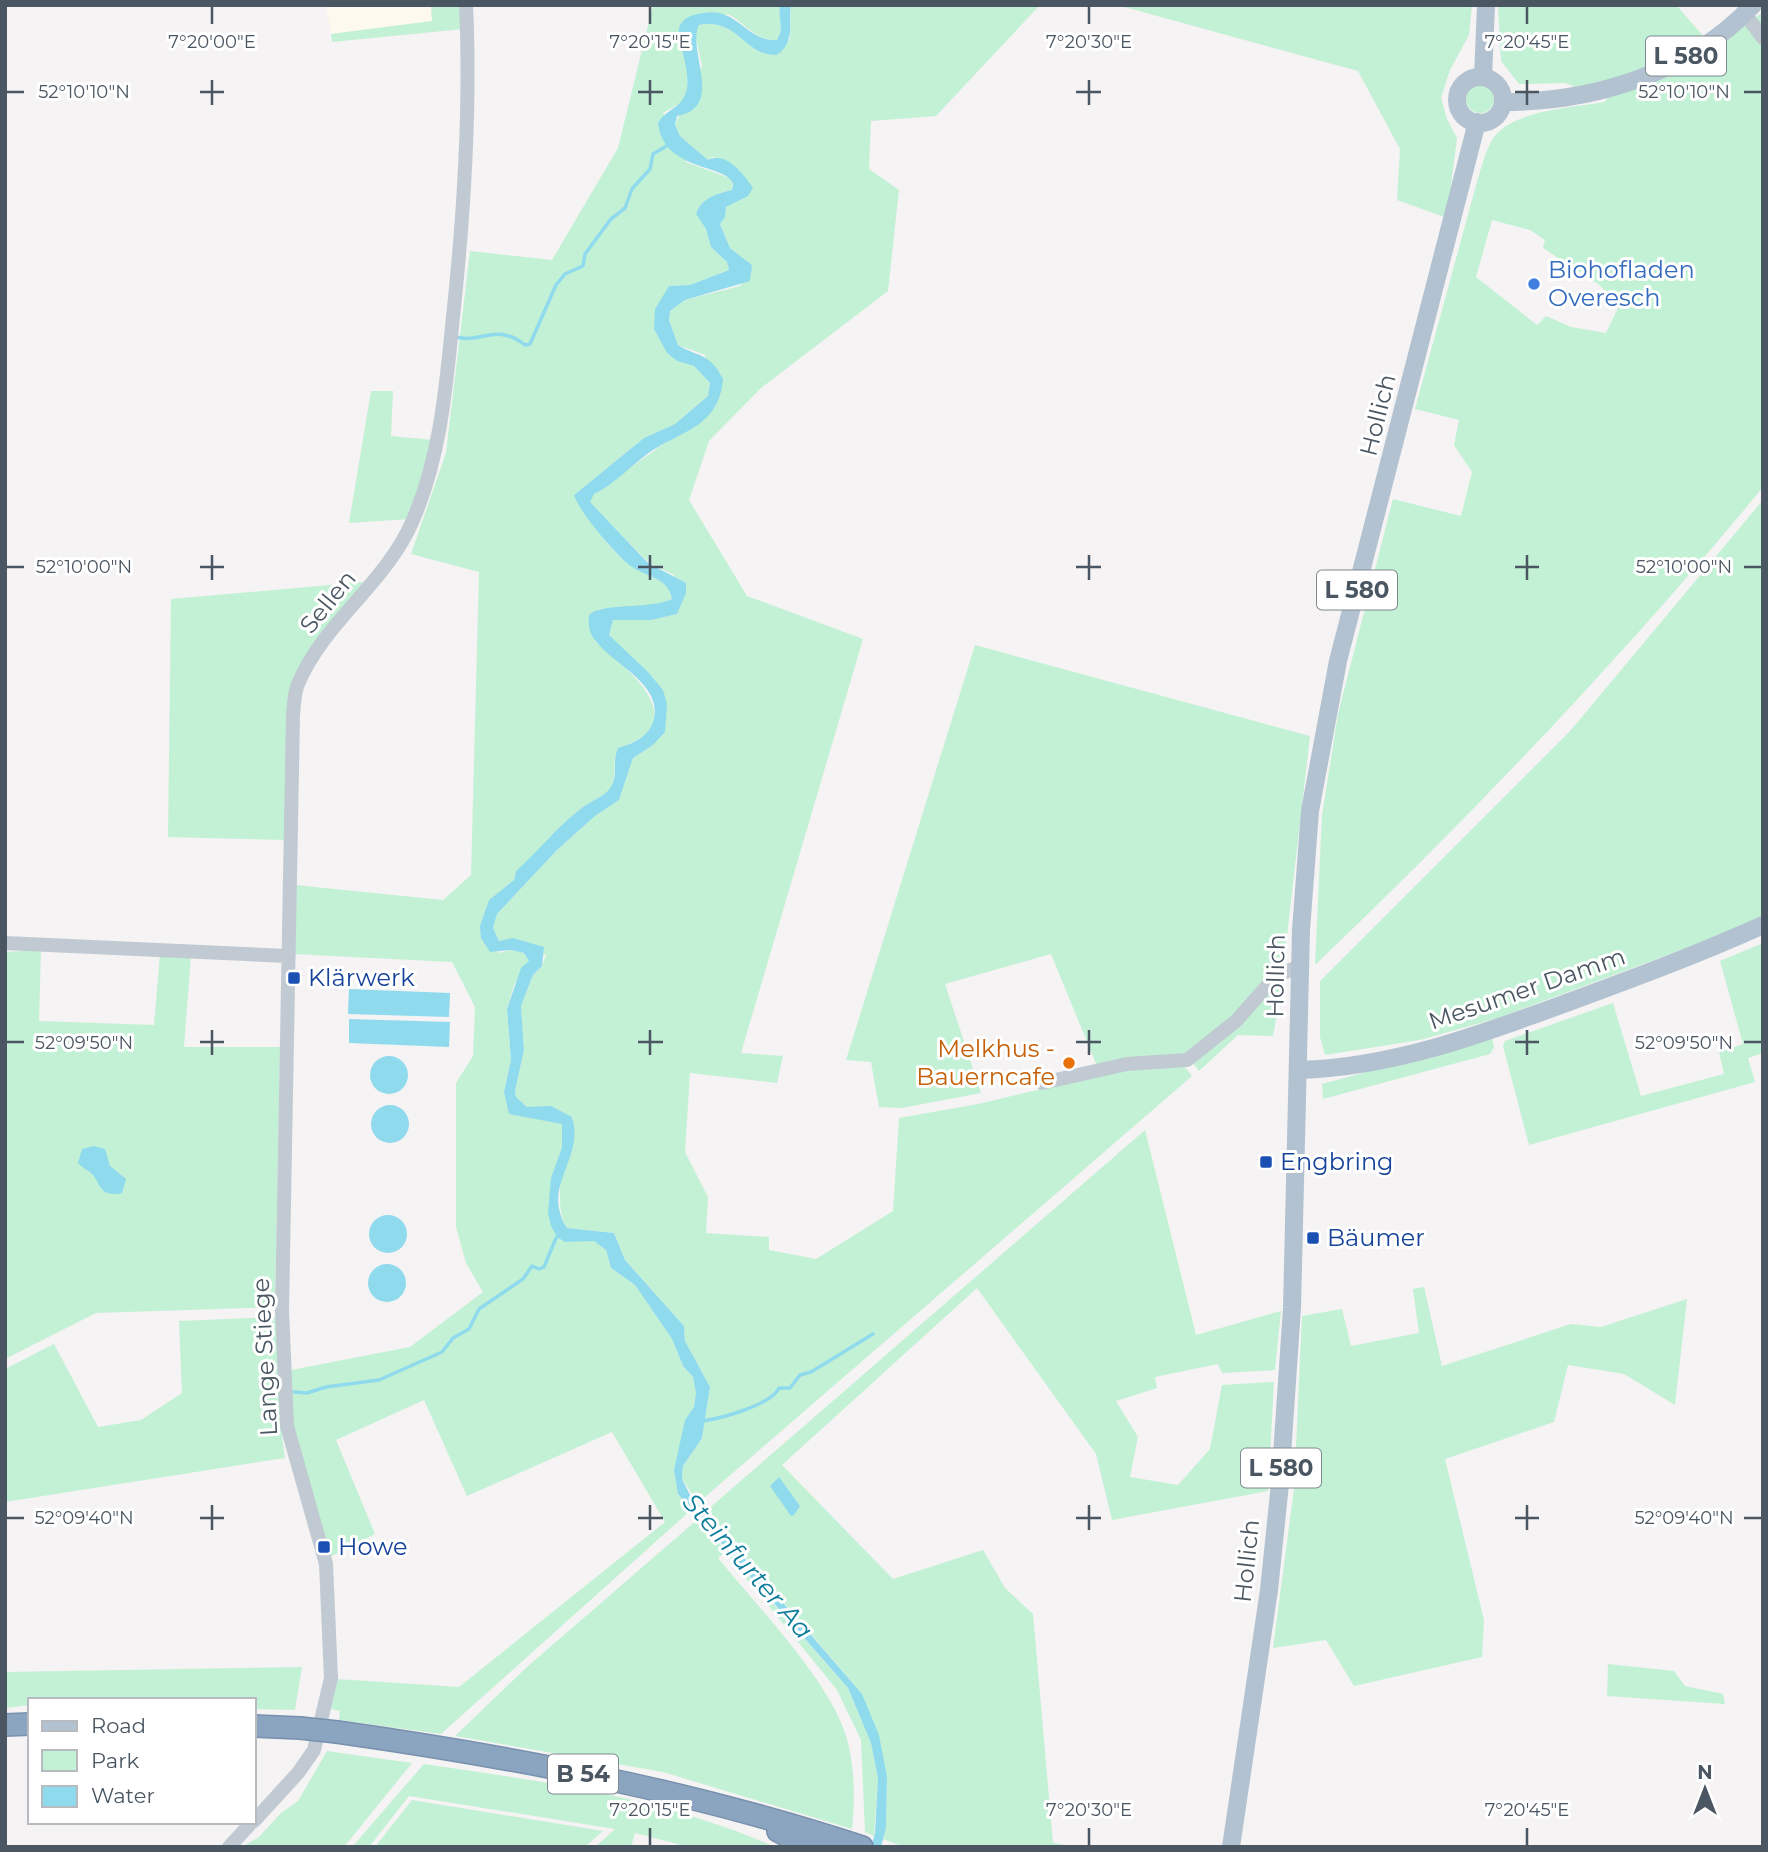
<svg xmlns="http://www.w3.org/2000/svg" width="1768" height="1852" font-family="Montserrat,sans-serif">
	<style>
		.commercial { fill: #fdf9ef }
		.green { fill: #c3f1d5; fill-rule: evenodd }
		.water { fill: #90daee }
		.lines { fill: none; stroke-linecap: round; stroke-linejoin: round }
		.stream { stroke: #90daee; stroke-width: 3.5 }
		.highway-casing { stroke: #7690ad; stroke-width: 24 }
		.minor { stroke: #c1cad2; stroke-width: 14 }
		.major { stroke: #b3c2d1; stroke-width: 18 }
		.highway { stroke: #8ba5c1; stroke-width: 21 }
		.highway-bridge-casing { stroke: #7690ad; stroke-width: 24; stroke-linecap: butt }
		.highway-bridge { stroke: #8ba5c1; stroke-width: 21 }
		.ticks { fill: none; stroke: #4a5661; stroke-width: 2.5 }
		.shop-dot { fill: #3f7fe0; stroke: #fff; stroke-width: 2.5 }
		.transit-dot { fill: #1a4fb4; stroke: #fff; stroke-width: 2.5 }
		.food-dot { fill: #e8710a; stroke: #fff; stroke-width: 2.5 }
		.labels { text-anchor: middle; stroke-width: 6; stroke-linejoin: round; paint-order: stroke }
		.shield { fill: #fff; stroke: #808990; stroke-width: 2 }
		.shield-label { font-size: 23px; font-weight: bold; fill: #4a5661 }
		.shop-label { font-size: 24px; fill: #366cbe; stroke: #fff; text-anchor: start }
		.street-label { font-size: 24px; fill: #4a5661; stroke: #fff }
		.transit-label { font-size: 24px; fill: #164399; stroke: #fff; text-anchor: start }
		.food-label { font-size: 24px; fill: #c56008; stroke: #fff; text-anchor: end }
		.water-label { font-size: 26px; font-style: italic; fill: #0c7c9b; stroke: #fff }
		.ticks-label { font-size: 18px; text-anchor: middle; fill: #4a5661; stroke: #fff; stroke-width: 6; stroke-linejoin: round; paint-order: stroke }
	</style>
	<rect width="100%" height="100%" fill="#f5f3f3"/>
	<path class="commercial" d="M326 5H431L432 21 331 34Z"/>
	<path class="green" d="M431 5H461L463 29 332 42 331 34 432 21Z
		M653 5H779L781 31 777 40C756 41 746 24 728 14L678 32C684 45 693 89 683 100 679 105 669 109 663 113L686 162 732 179V190C716 194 701 198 696 214L706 229 711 247 727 262 729 270 690 285 669 286 654 329 667 353 677 361 694 366 710 383 708 396 675 424 644 438 574 495C587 519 606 545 627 563 642 577 668 575 672 599 648 609 624 606 599 609L595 641C629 670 697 724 618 748 612 761 617 772 612 785 607 796 592 800 583 807 557 826 540 851 516 871L514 880 489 900 480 927 498 953 511 950 524 953 529 961 514 985 507 1009 511 1060 504 1092 528 1117 562 1123V1147L551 1178 568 1242 580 1239 594 1241 606 1250 611 1268 635 1285 672 1339 683 1366 693 1377 696 1393 694 1408 685 1420 678 1494 691 1510 441 1734 339 1720 340 1711 331 1709 337 1679 459 1687 665 1522 612 1432 467 1496 424 1400 336 1440 375 1534 330 1557 292 1425 291 1370 410 1347 483 1292 466 1263 456 1227V1083L473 1056 475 1007 452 962 293 954 295 885 443 900 471 875 479 572 411 554 446 453 470 251 552 260 618 148Z
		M791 5H1040L936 116 871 121 869 169 899 190 888 291 761 388 709 441 689 500 747 596 863 639 741 1053 783 1056 777 1083 690 1073 685 1152 708 1197 706 1233 769 1237V1250L816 1259 893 1211 899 1118 978 1104 1127 1069 1184 1066 1192 1076 698 1503 682 1479 683 1466 702 1438 710 1387 685 1341 684 1326 625 1260 614 1233 567 1228C550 1200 568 1149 573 1117L527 1107 516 1097 515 1091 524 1050 521 1006 533 975 542 966 546 955 499 941 493 928 497 914 557 850 595 816 619 800 633 758 653 745 663 690 609 635 612 620H651L677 614 674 575 649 563 589 502 594 494 716 406 705 355 678 345 669 320 670 311 685 300 740 286 752 265 730 248 720 223 726 207 748 196C745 172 738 165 714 157L708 160 680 136 675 125 702 66 695 34 699 25C738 17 745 57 777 55L790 39Z
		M1117 5H1472L1469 35 1450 70 1441 98 1447 119 1457 138 1447 218 1397 200 1400 149 1358 71Z
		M1498 5H1676L1705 38 1634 72 1605 81 1575 87 1565 83 1519 84 1501 61Z
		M1763 12V487C1624 656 1474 813 1315 965L1322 815 1338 714 1393 499 1461 516 1472 472 1454 445 1459 420 1415 409 1478 178C1482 166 1485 153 1491 142 1507 110 1572 108 1605 102L1609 95 1698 57ZM1492 220 1530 230 1545 240 1543 248 1598 284 1620 304 1606 333 1571 327 1546 316 1537 325 1476 277Z
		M1466 99a14 14 0 1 1 28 0a14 14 0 1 1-28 0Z
		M371 391H393L391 436 433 440 411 519 349 523Z
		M1763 500V915L1711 939 1498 1018 1420 1040 1325 1055 1320 1037V981L1571 730Z
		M375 581 307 659 289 703 286 840 168 837 171 599Z
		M975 645 1310 736 1285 953 1275 969 1233 1017 1184 1055 1097 1066 1051 954 945 984 981 1093 902 1108 879 1107 871 1062 846 1060Z
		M1763 943V1053L1748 1058 1755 1082 1529 1145 1503 1046 1505 1041 1613 1003 1641 1096 1724 1074 1719 1052 1743 1044 1720 961Z
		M41 950 39 1021 154 1025 160 954 191 955 184 1047H280L275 1307 96 1313 5 1359 6 952Z
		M1283 980 1273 1036 1238 1035 1199 1071 1191 1061 1276 981Z
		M1492 1038 1494 1047 1490 1054 1323 1099 1322 1084Z
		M1145 1130 1196 1335 1281 1311 1275 1370 1222 1373 1218 1364 1155 1377 1157 1388 1116 1401 1138 1437 1130 1477 1178 1485 1210 1449 1222 1385 1274 1382 1268 1491 1112 1520 1096 1454 977 1288 782 1465 893 1579 983 1550 1005 1588 1033 1614 1053 1843 1079 1847H904L883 1839 886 1828 887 1777 862 1694 706 1511Z
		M1424 1287 1442 1366 1571 1324 1601 1327 1687 1299 1675 1405 1624 1374 1568 1365 1554 1422 1445 1459 1484 1620 1482 1657 1354 1686 1326 1640 1273 1648 1294 1489 1302 1316 1342 1309 1351 1346 1419 1333 1413 1289Z
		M277 1317 281 1429 285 1458 5 1502V1369L54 1344 98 1427 141 1420 182 1393 179 1321Z
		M698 1519 848 1688 871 1742 878 1778 874 1836 865 1832 861 1740 837 1690 725 1552 718 1558C756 1605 835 1686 848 1743 855 1773 855 1799 852 1829L663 1772 455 1736 527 1667Z
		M1608 1664 1674 1671 1685 1686 1723 1694 1725 1704 1607 1696Z
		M302 1667 295 1710 254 1709V1700H30V1705L5 1708V1672Z
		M327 1751 412 1763 344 1847H242L259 1837 281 1813 298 1801Z
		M424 1764C542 1781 665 1798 775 1847H689L635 1833 631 1847H595L615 1829 409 1796 369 1847H352Z
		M412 1800 603 1831 585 1847H375Z"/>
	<path class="water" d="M779 5H791C788 24 796 41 777 55 745 57 738 17 699 25 686 50 726 107 677 116L675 125 680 136 708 160C727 151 743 174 753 188L748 196 726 207 725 217 720 224 730 248 752 265 750 281 685 300 670 311 669 320 678 345C700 358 710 353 723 379 719 429 678 431 646 455 630 467 612 486 594 494L590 502 648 563 686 583V593L677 614 651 620H613L609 635 648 672 663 690 667 704 665 732 653 745 633 758 619 800 595 816 557 850 497 914 493 928 499 941 513 938 544 947 542 966 533 975 521 1006 524 1050 515 1091 516 1097 527 1107 551 1106 572 1117C585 1160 540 1186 567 1228L614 1233 625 1260 684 1326 685 1341 710 1387 702 1438 683 1466 682 1479 690 1495 862 1694 879 1735 887 1777 886 1828 881 1847H871L875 1833 878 1778 871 1743 848 1688 678 1494 674 1470 685 1420 694 1407 696 1393 693 1377 683 1366 672 1339 635 1285 611 1268 606 1250 594 1241 565 1242 557 1237 551 1226 548 1213 551 1178 562 1147V1124L509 1114 504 1092 511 1060 507 1009 521 968 529 961 524 953 511 950 490 952 481 938 480 926 489 900 514 880 516 871C539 851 557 826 583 807 592 800 607 796 612 785 618 772 612 761 618 748 634 743 649 737 654 719 662 683 612 664 595 640 589 633 588 623 589 615 602 602 648 610 672 599 668 575 641 577 627 563 612 550 580 513 574 495L644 438 675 424 708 396 710 383 694 366 677 361 667 353 654 329 655 309 669 286 690 285 729 270 727 262 711 247 706 229 696 214C701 198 716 194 732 190L733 184C728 164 663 172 658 123 664 111 679 108 684 97 695 78 676 40 679 28 681 21 688 16 694 15 738 2 742 41 777 40L781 31Z
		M349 989 450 993 449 1017 348 1014Z
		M349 1019 450 1022 449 1047 349 1043Z
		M370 1075a19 19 0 1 1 38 0a19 19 0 1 1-38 0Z
		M371 1124a19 19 0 1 1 38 0a19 19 0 1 1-38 0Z
		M94 1146 105 1149 110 1166 126 1179 122 1193C98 1198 101 1182 91 1173 87 1169 82 1168 78 1163L82 1149Z
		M369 1234a19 19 0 1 1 38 0a19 19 0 1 1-38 0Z
		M368 1283a19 19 0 1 1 38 0a19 19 0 1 1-38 0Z
		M779 1477 800 1506 794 1515 791 1516 770 1486Z"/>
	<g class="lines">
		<path class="stream" d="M457 337C481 344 496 322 525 345L530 344 556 285 565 274 583 266 585 254 611 219 625 208 632 189 650 169 653 154 670 144
			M294 1392 307 1393 326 1387 379 1380 442 1352 453 1338 469 1329 479 1309 523 1279 532 1266 539 1269 544 1267 556 1238 561 1234
			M703 1421C722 1418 771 1405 779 1388H790L800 1375 811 1372 873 1334"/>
		<g class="highway-casing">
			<path id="highway" d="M5 1725 30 1724
				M254 1726 300 1728
				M337 1732C514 1757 692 1791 862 1847
				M778 1831 808 1847"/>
		</g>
		<path class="minor" d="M1745 14 1763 38
			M5 943 287 956
			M1042 1083 1127 1064 1187 1060 1236 1021 1276 976 1300 966
			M254 1821 298 1773 314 1750 331 1678 326 1564 287 1426 282 1310 293 715C294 705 294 693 298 684 324 622 387 582 413 520 441 455 446 386 453 317 464 214 471 109 466 5
			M229 1847 252 1822"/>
		<path class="major" d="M1483 77 1486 5
			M1457 100a23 23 0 1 1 46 0a23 23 0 1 1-46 0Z
			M1503 102C1594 102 1689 73 1753 5
			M1300 1070C1394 1067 1482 1034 1569 1002 1634 978 1699 954 1763 925
			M1231 1847 1269 1590 1280 1484 1292 1308 1301 930 1310 811 1338 661 1477 122"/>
		<use href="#highway" class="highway"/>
		<g class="highway-bridge-casing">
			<path id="highway-bridge" d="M300 1728 337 1732"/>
		</g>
		<use href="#highway-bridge" class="highway-bridge"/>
	</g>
	<path class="ticks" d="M212 7V24M650 7V24M1089 7V24M1527 7V24M212 80V105M650 80V105M1089 80V105M1527 80V105M7 92H24M200 92H224M638 92H663M1076 92H1101M1515 92H1539M1744 92H1761M212 555V580M650 555V580M1089 555V580M1527 555V580M7 567H24M200 567H224M638 567H663M1076 567H1101M1515 567H1539M1744 567H1761M212 1030V1055M650 1030V1055M1089 1030V1055M1527 1030V1055M7 1042H24M200 1042H224M638 1042H663M1076 1042H1101M1515 1042H1539M1744 1042H1761M212 1505V1530M650 1505V1530M1089 1505V1530M1527 1505V1530M7 1518H24M200 1518H224M638 1518H663M1076 1518H1101M1515 1518H1539M1744 1518H1761M650 1828V1845M1089 1828V1845M1527 1828V1845"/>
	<circle class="shop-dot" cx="1534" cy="284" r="7"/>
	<g class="transit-dot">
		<rect x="287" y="971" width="14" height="14" rx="3.5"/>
		<rect x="1259" y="1155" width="14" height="14" rx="3.5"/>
		<rect x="1306" y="1231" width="14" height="14" rx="3.5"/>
		<rect x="317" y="1540" width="14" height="14" rx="3.5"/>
	</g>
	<circle class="food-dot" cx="1069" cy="1063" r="7"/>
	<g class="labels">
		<g class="shield">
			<rect x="1646" y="36.5" width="80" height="39" rx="5"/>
			<rect x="1317" y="570.5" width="80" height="39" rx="5"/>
			<rect x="1241" y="1448.5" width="80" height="39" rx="5"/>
			<rect x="548" y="1754.5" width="70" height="39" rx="5"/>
		</g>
		<g class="shield-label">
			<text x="1686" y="64">L 580</text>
			<text x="1357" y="598">L 580</text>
			<text x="1281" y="1476">L 580</text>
			<text x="583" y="1782">B 54</text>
		</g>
		<g class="shop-label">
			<text x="1548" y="278">Biohofladen<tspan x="1548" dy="28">Overesch</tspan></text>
		</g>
		<g class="street-label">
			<text transform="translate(1378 415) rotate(-76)" y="8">Hollich</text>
			<text transform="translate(328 602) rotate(-51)" y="8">Sellen</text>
			<text transform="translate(1276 976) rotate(-89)" y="8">Hollich</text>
			<text transform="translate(1527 989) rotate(-19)" y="8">Mesumer Damm</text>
			<text transform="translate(265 1357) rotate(-93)" y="8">Lange Stiege</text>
			<text transform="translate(1247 1561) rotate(-84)" y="8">Hollich</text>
		</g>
		<g class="transit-label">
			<text x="308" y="986">Klärwerk</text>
			<text x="1280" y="1170">Engbring</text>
			<text x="1327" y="1246">Bäumer</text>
			<text x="338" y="1555">Howe</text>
		</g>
		<g class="food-label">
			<text x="1055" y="1057">Melkhus -<tspan x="1055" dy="28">Bauerncafe</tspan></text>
		</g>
		<g class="water-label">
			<text transform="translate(748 1566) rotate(49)" y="9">Steinfurter Aa</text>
		</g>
	</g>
	<g class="ticks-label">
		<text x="212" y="48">7°20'00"E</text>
		<text x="650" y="48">7°20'15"E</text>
		<text x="1089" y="48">7°20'30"E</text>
		<text x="1527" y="48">7°20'45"E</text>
		<text x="84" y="98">52°10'10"N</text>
		<text x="1684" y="98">52°10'10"N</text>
		<text x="84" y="573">52°10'00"N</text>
		<text x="1684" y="573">52°10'00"N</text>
		<text x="84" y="1049">52°09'50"N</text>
		<text x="1684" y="1049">52°09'50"N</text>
		<text x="84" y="1524">52°09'40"N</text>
		<text x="1684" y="1524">52°09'40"N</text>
		<text x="650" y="1816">7°20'15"E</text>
		<text x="1089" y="1816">7°20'30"E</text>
		<text x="1527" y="1816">7°20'45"E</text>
	</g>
	<rect width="1768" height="1852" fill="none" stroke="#4a5661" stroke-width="14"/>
	<rect x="28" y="1698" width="228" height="126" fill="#ffffff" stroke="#b7bbc0" stroke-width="2"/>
	<rect x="42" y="1721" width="35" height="10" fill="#b3c2d1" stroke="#b7bbc0" stroke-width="2"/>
	<text x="91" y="1733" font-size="21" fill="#4a5661">Road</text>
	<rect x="42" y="1750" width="35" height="21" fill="#c3f1d5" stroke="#b7bbc0" stroke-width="2"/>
	<text x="91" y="1768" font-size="21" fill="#4a5661">Park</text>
	<rect x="42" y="1786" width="35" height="21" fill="#90daee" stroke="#b7bbc0" stroke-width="2"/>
	<text x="91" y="1803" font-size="21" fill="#4a5661">Water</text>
	<g transform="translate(1705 1789)" stroke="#ffffff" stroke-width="5" paint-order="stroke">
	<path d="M0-5L12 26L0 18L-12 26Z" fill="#4a5661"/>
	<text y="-10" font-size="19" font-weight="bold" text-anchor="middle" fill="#4a5661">N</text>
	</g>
</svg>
